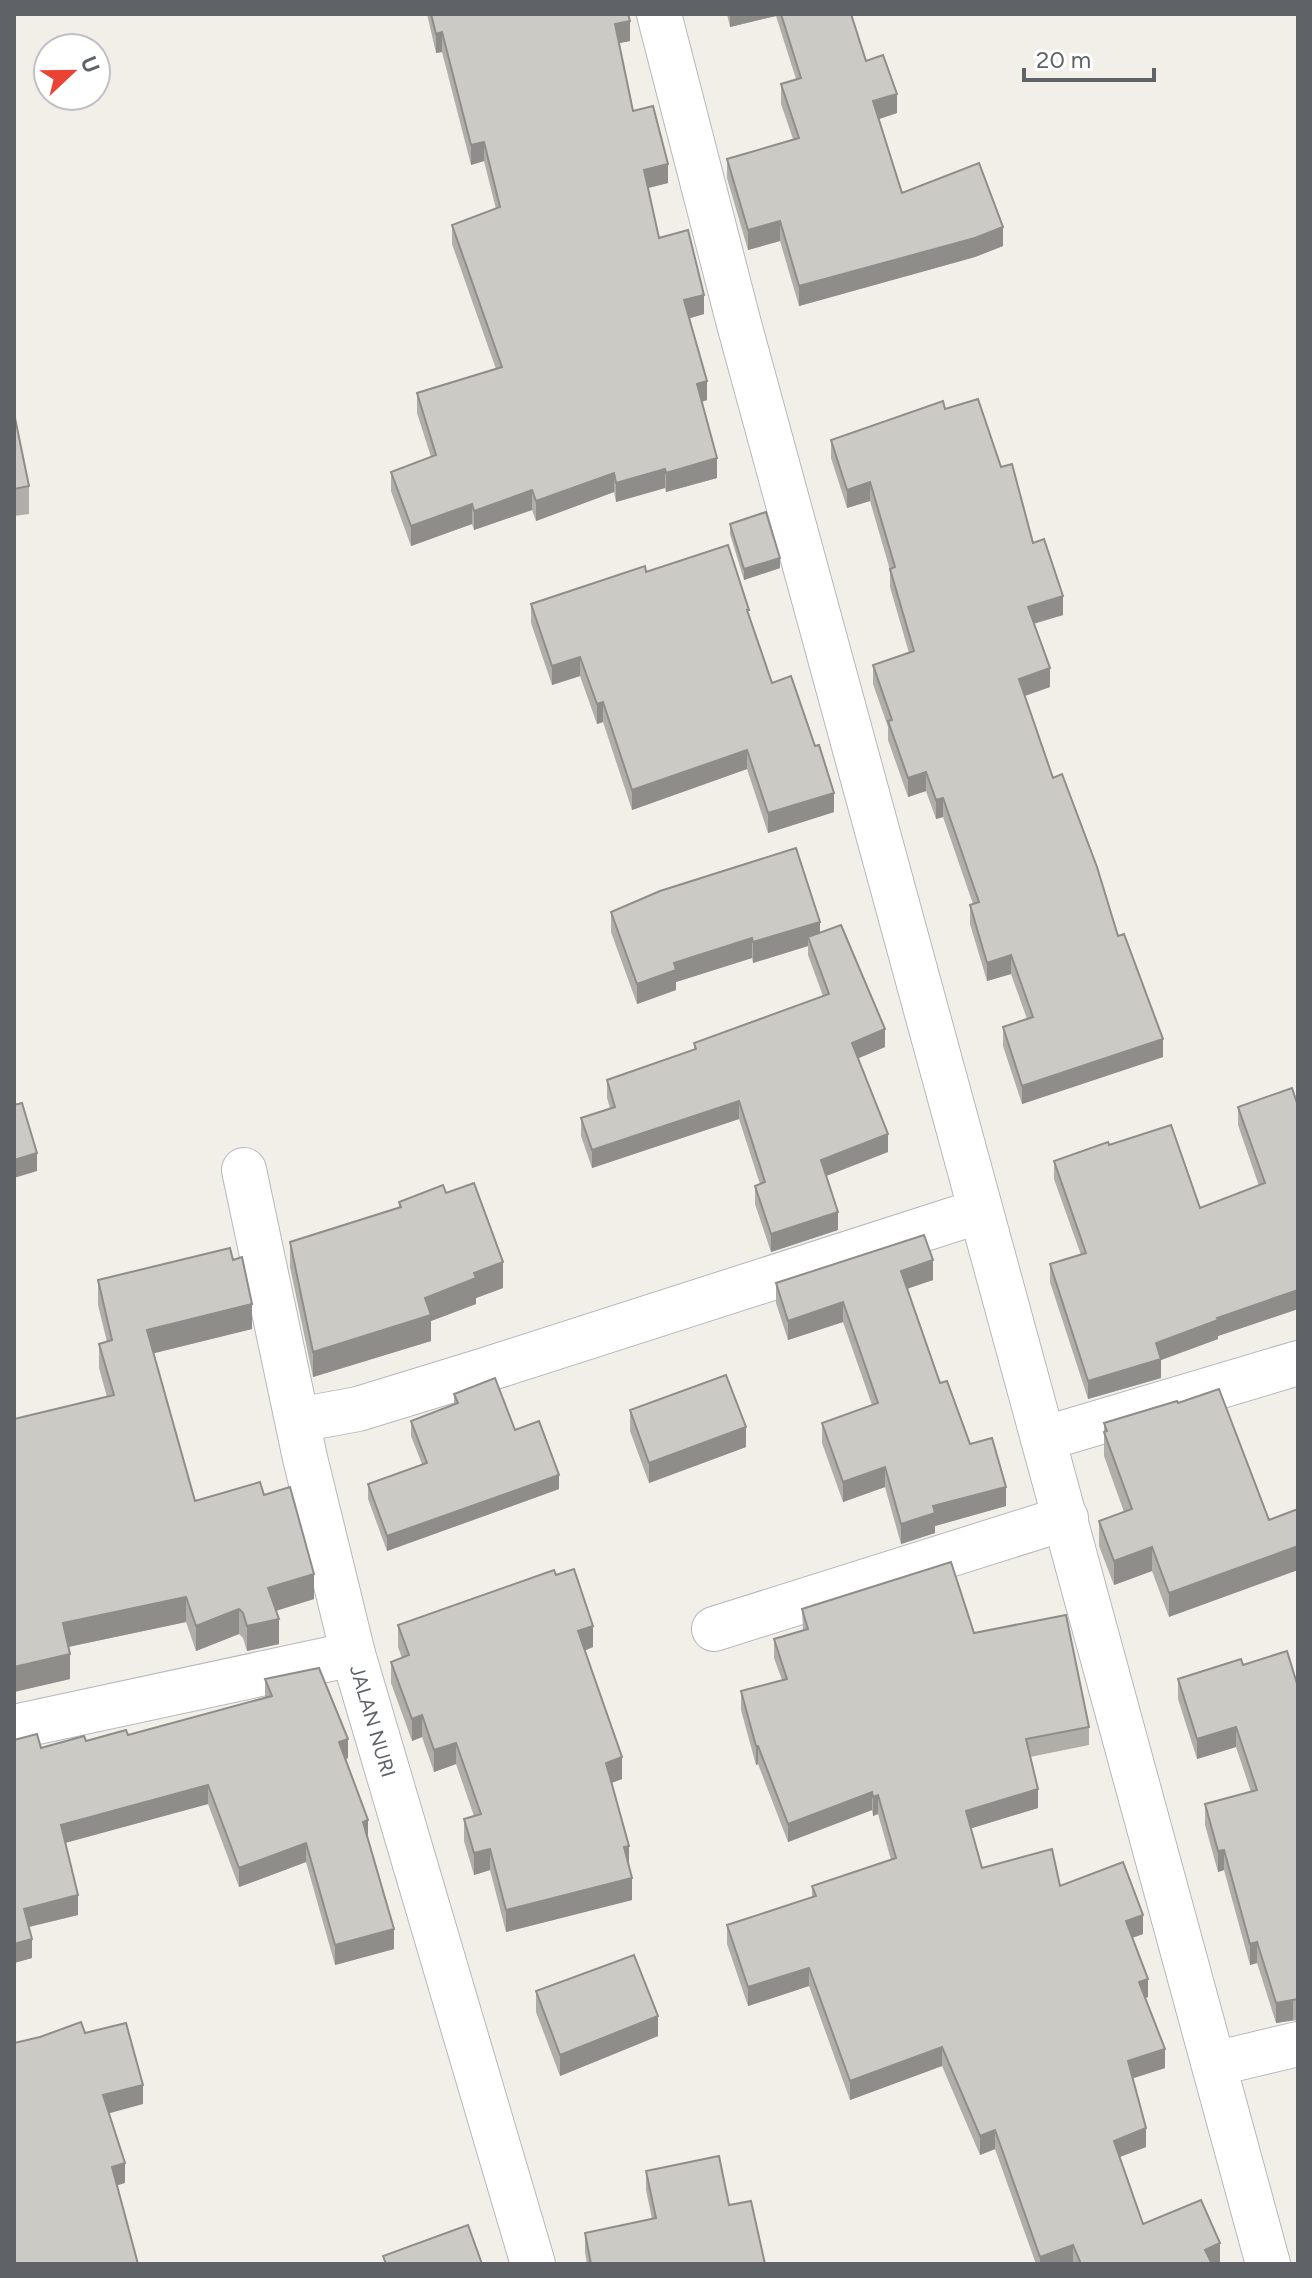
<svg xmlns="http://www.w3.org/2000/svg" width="1312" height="2278" font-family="Figtree,sans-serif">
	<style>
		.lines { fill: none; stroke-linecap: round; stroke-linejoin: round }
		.minor-casing { stroke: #b5b8bc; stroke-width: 46 }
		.minor { stroke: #fff; stroke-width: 44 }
		.wall { fill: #afaea9 }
		.shaded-wall { fill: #8f8d8a }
		.building { fill: #cccac5; stroke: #8f8d8a; stroke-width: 2 }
		.labels { text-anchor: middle; stroke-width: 8; stroke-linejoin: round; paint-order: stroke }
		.street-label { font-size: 20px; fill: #5f6368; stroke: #fff }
	</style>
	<rect width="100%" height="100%" fill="#f1efe8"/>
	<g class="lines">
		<g class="minor-casing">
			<g id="minor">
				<path d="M659 14 739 324 1268 2264"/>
				<path id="s1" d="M244 1170 305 1458 353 1654 533 2264"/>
				<path d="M298 1420 358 1409 485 1370 980 1211"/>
				<path d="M1043 1439 1298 1363"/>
				<path d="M714 1629 1066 1518"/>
				<path d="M14 1727 353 1654"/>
				<path d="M1214 2064 1298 2044"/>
			</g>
		</g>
		<use href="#minor" class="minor"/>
	</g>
	<path class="wall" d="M427 14H628L630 41 619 43 633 111 668 183 648 188 659 238 704 314 689 318 707 400 702 402 717 478 666 492 665 488 616 502 614 492 536 521 532 510 474 530 472 524 411 546 391 491V472L431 457 417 413V393L496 369 452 244V225L496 209 484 161 471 165 442 52 436 53Z
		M727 14H851L866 61 897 113 879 119 902 193 1003 246 975 257 799 306 780 241 748 250 727 178V159L793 139 781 104V84L796 79 776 16 730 27Z
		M945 409 1001 467 1063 615 1034 624 1050 687 1024 696 1053 778 1118 936 1163 1057 1022 1104 1003 1046V1027L1027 1019 1011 974 987 981 970 924V905L973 904 943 817 936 819 926 791 908 797 888 740V727L873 684V665L909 653 890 587V570L870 501 847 508 831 458V440Z
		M14 413 29 486V514L14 516Z
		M730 524 780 568 744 580 730 534Z
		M646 572 749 618 772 683 834 812 768 833 747 769 632 810 603 722 597 724 580 676 552 685 531 623V604Z
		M611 912 820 933 885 1047 858 1058 888 1152 826 1176 838 1230 771 1252 755 1204V1186L760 1184 739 1119 592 1168 581 1136V1118L610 1108 607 1098V1080L694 1050V1043L823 996 808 955V946L753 963 752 958 676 982V990L637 1004 611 932Z
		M1298 1106V1309L1218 1336V1339L1161 1360V1378L1088 1399 1050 1282V1264L1081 1255 1054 1179V1161L1109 1145 1200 1208 1259 1186 1238 1125V1107Z
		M446 1193 503 1288 476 1298V1304L431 1321V1341L313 1377 290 1267V1242L399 1208V1202Z
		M98 1280 252 1329 153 1353 195 1501 264 1495 314 1599 276 1611 279 1644 247 1651 243 1638 239 1634 196 1651 186 1622 68 1647 70 1679 14 1692 107 1397 99 1368V1344L107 1342 98 1305Z
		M933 1280 907 1288 940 1383 970 1444 1006 1506 935 1526V1533L901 1544 885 1487 843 1502 822 1443V1423L872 1405 843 1322 788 1340 776 1303V1283Z
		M454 1394 515 1430 559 1489 387 1551 368 1499V1484L422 1464 411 1436V1421L454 1404Z
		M1177 1401 1169 1617 1152 1571 1114 1585 1099 1546V1521L1124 1512 1104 1456V1423Z
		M630 1410 746 1447 649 1483 630 1431Z
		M802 1609 974 1633 1089 1727V1745L1030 1757 1038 1808 971 1828 982 1868 1060 1886 1143 1934 1132 1938 1148 1997 1145 1998 1165 2068 1132 2078 1146 2147 1120 2157 1143 2224 1220 2262 1215 2264H1036L995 2149 980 2155 942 2066 850 2100 809 1986 748 2006 727 1944V1925L812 1897V1886L891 1860 878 1814 873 1816 872 1810 788 1842 758 1764 756 1765 741 1710V1691L782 1680 774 1658V1639L803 1630Z
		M398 1625 593 1647 584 1651 622 1779 611 1783 629 1867 632 1900 506 1932 490 1870 474 1875 464 1841V1819L474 1816 456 1764 434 1772 422 1737 412 1741 391 1683V1662L402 1658 398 1647Z
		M1243 1665 1298 1687V2020L1276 2023 1257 1963 1250 1965 1224 1870 1218 1872 1205 1825V1804L1251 1792 1236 1747 1197 1759 1178 1699V1679Z
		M265 1679 348 1758 346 1759 368 1839 394 1949 335 1965 306 1862 239 1887 208 1804 65 1843 78 1915 29 1927 32 1958 14 1963V1740L41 1748 128 1735 265 1697Z
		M536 1991 658 2036 560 2076 536 2012Z
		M646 2171 729 2205 765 2264H587L585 2252V2233L652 2219 646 2190Z"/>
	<path class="shaded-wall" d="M730 14H776V16L730 27Z
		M630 21V41L615 44V24Z
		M442 32V52L436 53V34Z
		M897 94V113L873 121V101Z
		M484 142V161L471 165V145Z
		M668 164V183L644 189V170Z
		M780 221V241L748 250V230Z
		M1003 227V246L975 257 799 306V286Z
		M704 295V314L684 320V300Z
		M707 381V400L697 403V384Z
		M717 458V478L666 492V473Z
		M665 469V488L616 502V483Z
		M614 473V492L536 521V501Z
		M870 482V501L847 508V490Z
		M532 490V510L474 530V511Z
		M472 504V524L411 546V526Z
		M780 558V568L744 580V569Z
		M1063 596V615L1028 625V607Z
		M580 657V676L552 685V666Z
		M1050 668V687L1019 698V679Z
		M603 702V722L597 724V704Z
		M747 750V769L632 810V790Z
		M926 772V791L908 797V778Z
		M834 793V812L768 833V813Z
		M943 798V817L936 819V800Z
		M820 922V942L808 937V946L753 963V942Z
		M752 938V958L676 982V990L637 1004V984L674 963Z
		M1011 955V974L987 981V963Z
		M885 1029V1047L852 1061V1043Z
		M1163 1039V1057L1022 1104V1086Z
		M739 1101V1119L592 1168V1150Z
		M888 1134V1152L821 1178V1160Z
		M37 1153V1171L14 1178V1160Z
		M838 1212V1230L771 1252V1234Z
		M933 1260V1280L901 1291V1271Z
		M503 1262V1288L476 1298V1304L431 1321V1341L313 1377V1352L425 1298 474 1273Z
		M1298 1290V1309L1218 1336V1339L1161 1360V1378L1088 1399V1381L1156 1343 1217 1318Z
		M843 1302V1322L788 1340V1321Z
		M252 1304V1329L147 1355V1330Z
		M746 1427V1447L649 1483V1463Z
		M885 1467V1487L843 1502V1482Z
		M559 1475V1489L387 1551V1536Z
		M1006 1487V1506L935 1526V1533L901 1544V1524L933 1506Z
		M1298 1546V1570L1169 1617V1593Z
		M1152 1547V1571L1114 1585V1561Z
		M314 1574V1599L268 1613V1588Z
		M186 1597V1622L63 1648V1623Z
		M239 1609V1634L196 1651V1626Z
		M279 1619V1644L247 1651V1626Z
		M593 1626V1647L578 1653V1631Z
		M70 1654V1679L14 1692V1667Z
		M422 1715V1737L412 1741V1719Z
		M1236 1727V1747L1197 1759V1739Z
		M348 1739V1758L339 1762V1742Z
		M456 1743V1764L434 1772V1750Z
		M756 1746H758V1764L756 1765Z
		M622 1757V1779L606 1785V1763Z
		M208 1785V1804L61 1844V1825Z
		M1038 1789V1808L966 1830V1811Z
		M872 1792V1810L788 1842V1824Z
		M878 1795V1814L873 1816V1797Z
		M368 1820V1839L363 1822Z
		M306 1843V1862L239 1887V1868Z
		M629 1846V1867L624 1847Z
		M490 1849V1870L474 1875V1853Z
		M1224 1850V1870L1218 1872V1851Z
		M632 1878V1900L506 1932V1910Z
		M78 1895V1915L24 1928V1909Z
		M1143 1915V1934L1126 1940V1921Z
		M394 1929V1949L335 1965V1945Z
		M32 1939V1958L14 1963V1944Z
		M1257 1942V1963L1250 1965V1944Z
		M809 1968V1986L748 2006V1987Z
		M1148 1979V1997L1139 2001V1982Z
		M1293 1999V2020L1276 2023V2003Z
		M658 2016V2036L560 2076V2055Z
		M942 2047V2066L850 2100V2081Z
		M1165 2049V2068L1128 2080V2061Z
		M143 2085V2104L103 2115V2095Z
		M1146 2128V2147L1114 2159V2141Z
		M995 2130V2149L980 2155V2136Z
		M125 2163V2183L112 2187V2167Z
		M1220 2243V2262L1215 2264H1205V2250Z
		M1073 2245V2263L1040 2264V2257Z"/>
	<path class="building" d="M431 14H628L630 21 615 24 633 111 653 106 668 164 644 170 659 238 688 230 704 295 684 300 707 381 697 384 717 458 666 473 665 469 616 483 614 473 536 501 532 490 474 511 472 504 411 526 391 472 436 455 417 393 502 367 452 225 500 207 484 142 471 145 442 32 436 34Z
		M781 14H851L866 61 883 55 897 94 873 101 902 193 979 163 1003 227 975 238 799 286 780 221 748 230 727 159 799 138 781 84 801 78Z
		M978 399 1001 467 1012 464 1033 543 1044 539 1063 596 1028 607 1050 668 1019 679 1053 778 1062 774 1097 867 1118 936 1124 934 1163 1039 1022 1086 1003 1027 1033 1017 1011 955 987 963 970 905 979 902 943 798 936 800 926 772 908 778 888 721 892 720 873 665 914 651 890 569 895 567 870 482 847 490 831 440 943 401 945 409Z
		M14 413 29 486 14 489Z
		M766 512 780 558 744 569 730 524Z
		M728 545 749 610H747L772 683 791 676 815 746 819 745 834 793 768 813 747 750 632 790 603 702 597 704 580 657 552 666 531 604 645 566 646 572Z
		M796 848 820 922 753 942 752 938 674 963 676 970 637 984 611 912 660 891Z
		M841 925 885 1029 852 1043 888 1134 821 1160 838 1212 771 1234 755 1186 765 1182 739 1101 592 1150 581 1118 615 1107 607 1080 696 1049 694 1043 829 994 808 937Z
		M1292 1088 1298 1106V1290L1217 1318 1218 1320 1156 1343 1161 1359 1088 1381 1050 1264 1086 1253 1054 1161 1108 1142 1109 1145 1171 1125 1200 1208 1265 1183 1238 1107Z
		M22 1103 37 1153 14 1160V1105Z
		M474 1183 503 1262 474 1273 476 1278 425 1298 431 1315 313 1352 290 1242 401 1207 399 1202 443 1185 446 1193Z
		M924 1235 933 1260 901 1271 940 1383 947 1381 970 1444 992 1438 1006 1487 933 1506 935 1513 901 1524 885 1467 843 1482 822 1423 878 1403 843 1302 788 1321 776 1283Z
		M230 1248 233 1260 242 1257 252 1304 147 1330 195 1501 260 1482 264 1495 290 1487 314 1574 268 1588 279 1619 247 1626 243 1613 239 1609 196 1626 186 1597 63 1623 70 1654 14 1667V1419L114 1395 99 1344 112 1340 98 1280Z
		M726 1375 746 1427 649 1463 630 1410Z
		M495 1378 515 1430 539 1421 559 1475 387 1536 368 1484 427 1463 411 1421 458 1403 454 1394Z
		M1219 1389 1269 1520 1298 1509V1546L1169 1593 1152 1547 1114 1561 1099 1521 1132 1509 1104 1432 1107 1431 1104 1423 1177 1401 1178 1403Z
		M951 1562 974 1633 1066 1615 1089 1727 1026 1739 1038 1789 966 1811 982 1868 1052 1849 1060 1886 1123 1862 1143 1915 1126 1921 1148 1979 1139 1982 1165 2049 1128 2061 1146 2128 1114 2141 1143 2224 1201 2200 1220 2243 1205 2250 1212 2264H1081L1073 2245 1040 2257 995 2130 980 2136 942 2047 850 2081 809 1968 748 1987 727 1925 816 1896 812 1886 896 1858 878 1795 873 1797 872 1792 788 1824 758 1746H756L741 1691 787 1679 774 1639 808 1629 802 1609Z
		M574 1569 593 1626 578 1631 622 1757 606 1763 629 1846 624 1847 632 1878 506 1910 490 1849 474 1853 464 1819 481 1814 456 1743 434 1750 422 1715 412 1719 391 1662 409 1655 398 1625 554 1570 556 1575Z
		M1287 1651 1298 1687V1999L1276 2003 1257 1942 1250 1944 1224 1850 1218 1851 1205 1804 1257 1790 1236 1727 1197 1739 1178 1679 1241 1659 1243 1665Z
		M319 1668 348 1739 339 1742 368 1820 363 1822 394 1929 335 1945 306 1843 239 1868 208 1785 61 1825 78 1895 24 1909 32 1939 14 1944V1740L37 1734 41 1748 84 1736 86 1741 126 1730 128 1735 272 1696 265 1679Z
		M634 1955 658 2016 560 2055 536 1991Z
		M81 2022 85 2033 126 2023 143 2085 103 2095 125 2163 112 2167 138 2264H14V2043L40 2037Z
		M719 2156 729 2205 751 2201 765 2264H591L585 2233 656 2218 646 2171Z
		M468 2225 482 2264H386L383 2256Z"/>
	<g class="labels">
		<g class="street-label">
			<text dy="7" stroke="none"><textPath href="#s1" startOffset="566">JALAN NURI</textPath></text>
		</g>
	</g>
	<rect width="1312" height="2278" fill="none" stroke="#5f6368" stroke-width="32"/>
	<g transform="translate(72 72) rotate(68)"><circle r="38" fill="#ffffff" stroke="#bfc1c3" stroke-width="2"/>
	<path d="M0-6L14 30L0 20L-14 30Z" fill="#ea4335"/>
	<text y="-12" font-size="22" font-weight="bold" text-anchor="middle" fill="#5f6368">U</text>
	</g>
	<path d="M1024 68v12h130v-12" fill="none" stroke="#5f6368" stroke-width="4"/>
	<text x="1036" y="68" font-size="24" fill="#5f6368" stroke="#ffffff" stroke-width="6" paint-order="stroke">20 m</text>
</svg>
